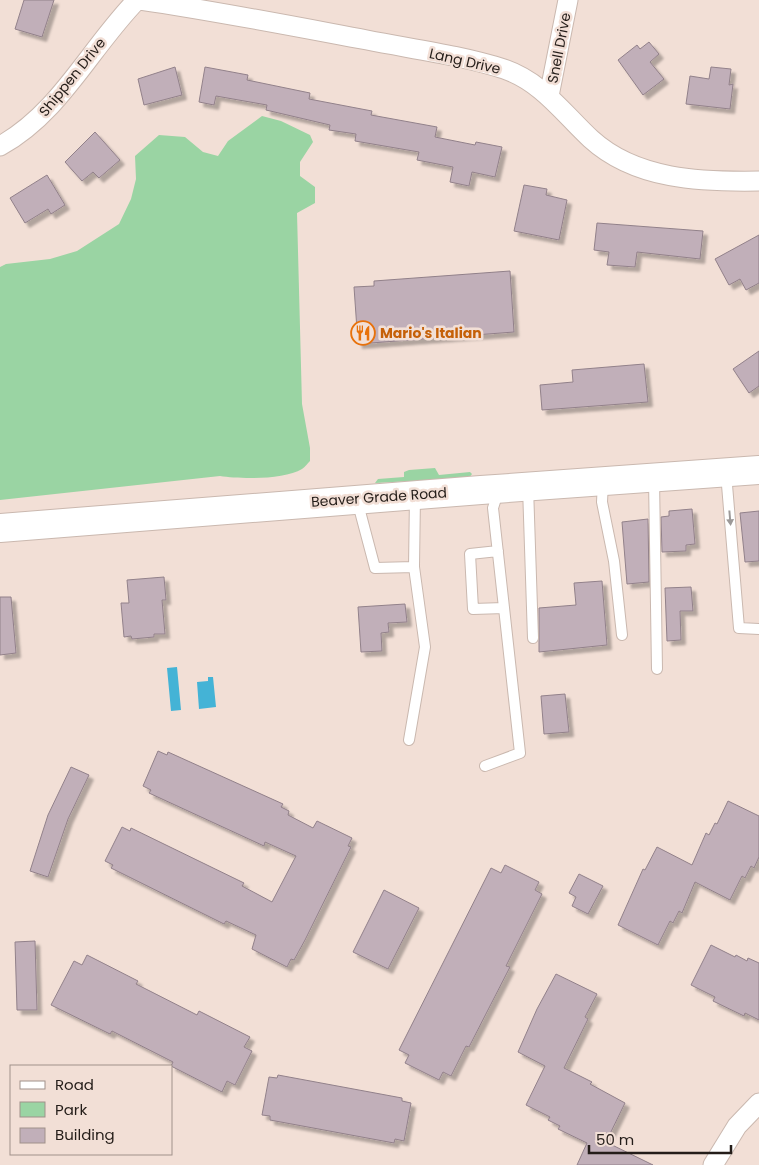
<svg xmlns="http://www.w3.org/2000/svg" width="759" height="1165" font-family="Poppins,sans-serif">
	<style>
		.green { fill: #9ad4a3 }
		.water { fill: #44b3d6 }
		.building { fill: #c1afb9; stroke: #92818a; filter: url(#shadow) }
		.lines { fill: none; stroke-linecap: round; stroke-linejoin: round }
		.service-casing { stroke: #cab8af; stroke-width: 12 }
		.minor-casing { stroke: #cab8af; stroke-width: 21 }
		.secondary-casing { stroke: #cab8af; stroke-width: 30 }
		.service { stroke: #fff; stroke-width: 10 }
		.minor { stroke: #fff; stroke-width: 19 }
		.secondary { stroke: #fff; stroke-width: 28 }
		.oneway { fill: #9c9998 }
		.labels { text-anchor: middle; stroke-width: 5; stroke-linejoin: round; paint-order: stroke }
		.street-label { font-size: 14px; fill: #241d19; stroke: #f2dfd6 }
		.food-label { font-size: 14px; font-weight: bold; fill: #c56008; stroke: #f2dfd6; text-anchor: start }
	</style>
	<defs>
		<filter id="shadow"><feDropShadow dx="4.5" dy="4.5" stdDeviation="1" flood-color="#0004"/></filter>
	</defs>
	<rect width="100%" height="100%" fill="#f2dfd6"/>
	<path class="green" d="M262 116 281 121 310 135 313 142 300 162V176L315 187V203L297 213 302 404 310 448V461C308 463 305 467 302 469 284 480 240 479 220 476L0 500V267L6 264 50 259 77 251 119 224 131 199 136 179 135 156 159 135 185 137 203 152 218 156 228 141Z
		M435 468 439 475 470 472 472 474 469 478 375 483 378 479 404 477V472L409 470Z"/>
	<path class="water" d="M177 667 181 710 171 711 167 668Z
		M208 677H213L216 707 199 709 197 682 208 681Z"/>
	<path class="building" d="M24 0H54L42 37 15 29Z
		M649 42 659 54 650 62 664 79 643 95 618 60 637 45 640 49Z
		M175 67 182 95 144 105 138 79Z
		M205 67 248 75 247 80 310 93 309 99 372 111 371 115 437 127 435 137 475 145 476 142 502 147 495 177 472 172 469 186 450 182 453 167 417 160 419 152 355 141 356 134 329 130 330 125 266 110 267 105 216 96 214 105 199 102Z
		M711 67 731 69 729 85 733 84 730 109 686 104 690 76 709 79Z
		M95 132 120 160 99 178 93 172 82 181 65 162Z
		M47 175 65 205 51 214 48 209 25 223 10 198Z
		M524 185 547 189 546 195 567 200 559 240 514 231Z
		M597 223 703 231 700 259 637 252 635 267 607 265 609 252 594 250Z
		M759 235V283L746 290 740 279 729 285 715 259Z
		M510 271 514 332 358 344 354 287 374 286V281Z
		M759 351V386L749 393 733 369Z
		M644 364 648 402 542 410 540 385 573 382 572 370Z
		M692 509 695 544 686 545V551L662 552 661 517 669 516V511Z
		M759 511V561L745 562 740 513Z
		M648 519 649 582 627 584 622 522Z
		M164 577 166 600H162L165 634H154V637L132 639 131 636 124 637 121 603H129L127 580Z
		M602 581 607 645 539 652V608L576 605 574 583Z
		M691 587 693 611H680L681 640 667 641 665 588Z
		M0 597H11L16 653 0 655Z
		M405 604 407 622 388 623 389 632 381 633 382 651 361 652 358 607Z
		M565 694 569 732 544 734 541 696Z
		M158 751 167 755 168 752 283 804 281 807 289 811 288 815 313 828 317 821 352 838 348 846 351 847 305 940 294 960 291 959 287 967 252 949 256 935 226 921 224 924 111 868 113 865 105 861 122 827 130 831 131 828 244 883 242 886 272 902 296 856 265 842 264 846 149 793 151 790 143 786Z
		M71 767 89 775 68 819 48 877 30 871 48 815Z
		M728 801 759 816V857L754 868 751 866 745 878 742 876 730 900 695 882 682 913 679 911 673 923 670 921 658 945 618 925 643 869 645 870 657 847 692 865 706 833 709 835 715 823 717 824Z
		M505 865 539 882 535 890 542 894 506 966 510 967 469 1047 466 1046 451 1076 443 1072 439 1080 405 1063 409 1055 399 1050 491 868 501 873Z
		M579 874 603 886 588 914 572 906 576 897 569 893Z
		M384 890 419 908 388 969 353 952Z
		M35 941 37 1010H17L15 942Z
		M711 945 735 957 736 955 747 961 748 958 759 963V1020L745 1013 744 1016 713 1001 715 997 691 985Z
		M87 955 138 981 136 984 197 1015 199 1011 250 1037 244 1047 252 1051 235 1085 227 1081 222 1092 171 1066 173 1062 112 1031 110 1034 51 1005 74 961 82 965Z
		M556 974 597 994 585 1017 588 1019 564 1068 592 1082 590 1084 625 1103 606 1142 653 1165H577L587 1143 558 1129 560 1126 548 1120 550 1117 526 1105 545 1066 518 1052 537 1009Z
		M278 1075 402 1098V1101L411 1103 404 1141 395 1139 394 1143 270 1120V1116L262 1115 269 1077 277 1078Z"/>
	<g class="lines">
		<g class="service-casing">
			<path id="service" d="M726 473 739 628 759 629
				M654 479 657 669
				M603 482 602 502 614 561 622 635
				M528 487 533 638
				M357 500 375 568 414 567 415 496
				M498 551 470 554 473 609 504 608
				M409 740 425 647 414 567
				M485 766 520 753 493 508 498 492"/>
		</g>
		<g class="minor-casing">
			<path id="minor" d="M140 0C216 11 292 26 367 40 412 49 460 55 504 69 542 82 563 113 591 139 636 180 701 182 759 181
				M549 96 568 0
				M0 146C60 113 90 48 137 0
				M713 1165 737 1126 759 1103"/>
		</g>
		<g class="secondary-casing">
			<path id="secondary" d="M0 528 481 490 759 470"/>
		</g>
		<use href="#service" class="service"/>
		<use href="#minor" class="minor"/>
		<use href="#secondary" class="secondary"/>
	</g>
	<defs><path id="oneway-solid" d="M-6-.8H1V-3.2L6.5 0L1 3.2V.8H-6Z" transform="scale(1.25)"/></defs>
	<use class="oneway" href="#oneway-solid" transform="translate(730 518) rotate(85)"/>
	<defs>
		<g id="restaurant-ring" transform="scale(1.25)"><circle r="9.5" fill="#f2dfd6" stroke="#e8710a" stroke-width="1.5"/><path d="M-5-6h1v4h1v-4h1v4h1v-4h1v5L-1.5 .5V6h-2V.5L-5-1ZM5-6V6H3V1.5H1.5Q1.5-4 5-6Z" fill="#e8710a"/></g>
	</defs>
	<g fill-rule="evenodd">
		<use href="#restaurant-ring" x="363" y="333"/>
	</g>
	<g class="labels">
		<g class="street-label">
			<text transform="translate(559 48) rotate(-79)" y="5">Snell Drive</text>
			<text transform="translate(465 61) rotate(13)" y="5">Lang Drive</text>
			<text transform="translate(72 77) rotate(-51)" y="5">Shippen Drive</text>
			<text transform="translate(379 497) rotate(-4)" y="5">Beaver Grade Road</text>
		</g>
		<g class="food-label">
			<text x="380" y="338">Mario's Italian</text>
		</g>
	</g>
	<rect x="10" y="1065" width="162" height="90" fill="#f2dfd6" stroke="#a0918a"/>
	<rect x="20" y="1081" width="25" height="8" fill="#ffffff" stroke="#a0918a"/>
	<text x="55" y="1090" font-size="15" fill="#241d19">Road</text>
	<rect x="20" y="1102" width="25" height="15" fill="#9ad4a3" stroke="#a0918a"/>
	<text x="55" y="1115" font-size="15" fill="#241d19">Park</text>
	<rect x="20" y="1128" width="25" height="15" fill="#c1afb9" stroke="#a0918a"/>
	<text x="55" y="1140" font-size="15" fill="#241d19">Building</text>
	<path d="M589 1145v8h142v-8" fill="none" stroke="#241d19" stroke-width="2.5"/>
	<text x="596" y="1145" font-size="15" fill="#241d19" stroke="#f2dfd6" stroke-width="4" paint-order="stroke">50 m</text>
</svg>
